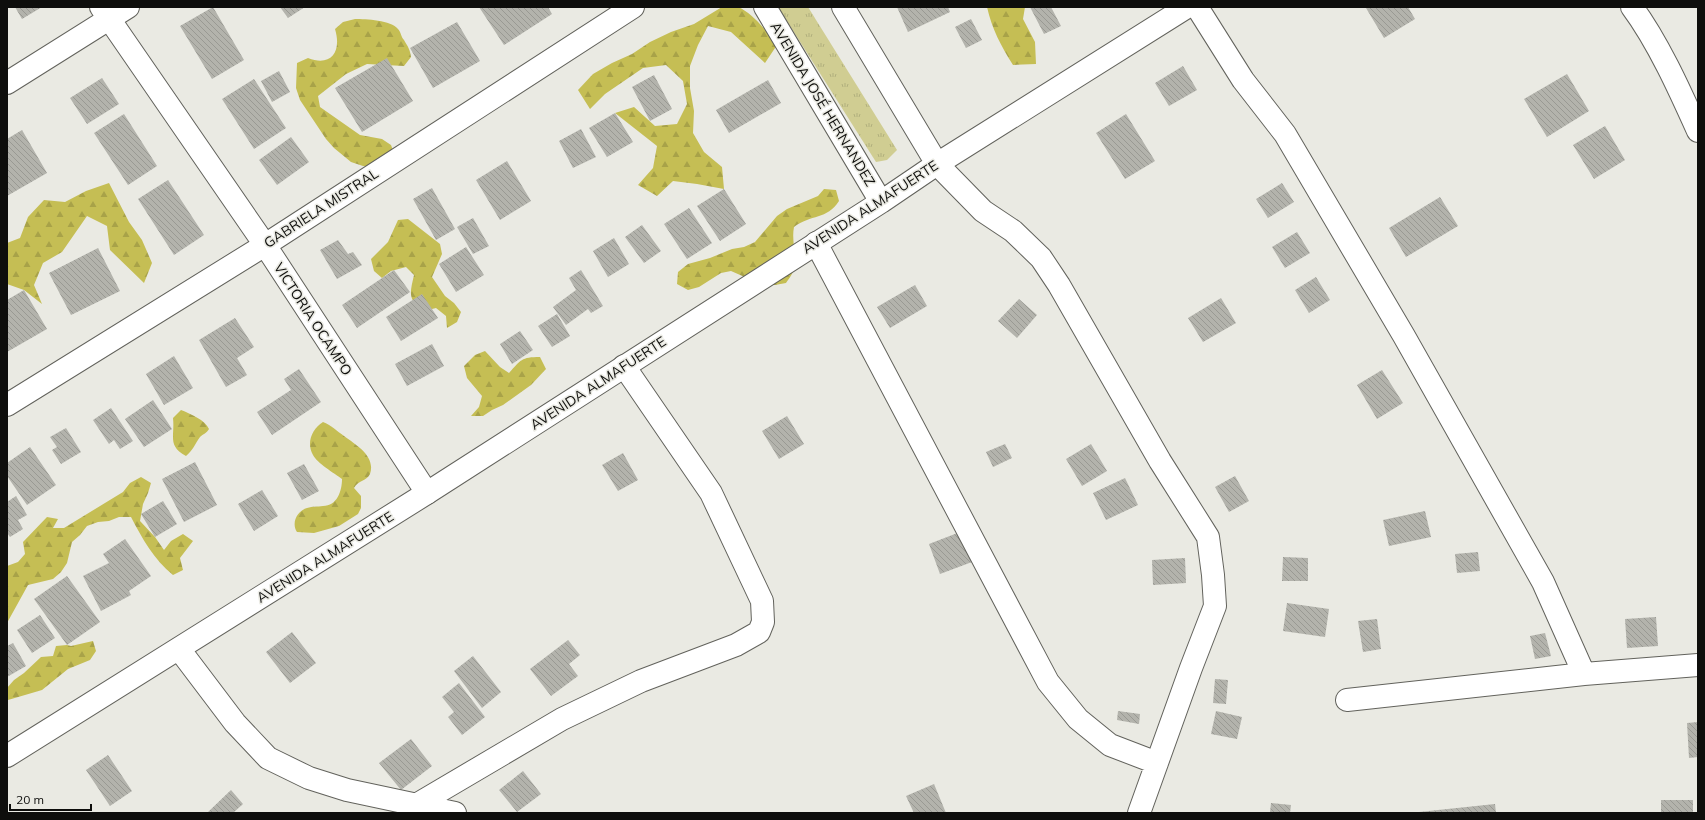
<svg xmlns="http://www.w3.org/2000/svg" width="1705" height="820" font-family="Mulish,sans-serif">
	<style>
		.grass { fill: url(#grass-tufts) }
		.forest { fill: url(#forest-firs) }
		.building { fill: url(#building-back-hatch) }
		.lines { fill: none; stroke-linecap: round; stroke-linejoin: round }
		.minor-casing { stroke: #62625c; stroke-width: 24 }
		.tertiary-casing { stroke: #62625c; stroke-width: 24 }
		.minor { stroke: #fff; stroke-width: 22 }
		.tertiary { stroke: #fff; stroke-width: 22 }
		.labels { text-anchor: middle; stroke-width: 3; stroke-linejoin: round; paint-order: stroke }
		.street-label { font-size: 14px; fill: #0e0e0c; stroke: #eaeae3 }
	</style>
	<defs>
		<pattern id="grass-tufts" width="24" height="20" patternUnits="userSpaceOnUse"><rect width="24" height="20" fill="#d0cd92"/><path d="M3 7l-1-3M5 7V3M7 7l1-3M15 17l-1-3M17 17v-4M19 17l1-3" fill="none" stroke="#b1af7d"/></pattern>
		<pattern id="forest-firs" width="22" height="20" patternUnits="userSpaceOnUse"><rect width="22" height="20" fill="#c5be54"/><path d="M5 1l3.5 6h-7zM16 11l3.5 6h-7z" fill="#a8a248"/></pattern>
		<pattern id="building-back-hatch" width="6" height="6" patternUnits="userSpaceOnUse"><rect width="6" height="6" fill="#b3b3ac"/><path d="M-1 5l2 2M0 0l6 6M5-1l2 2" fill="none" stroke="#999993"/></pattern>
	</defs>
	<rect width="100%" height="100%" fill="#eaeae3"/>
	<path class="grass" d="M778 7H808L897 150 887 160 876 162Z"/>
	<path class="forest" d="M722 7C727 7 734 6 738 7 753 13 768 33 777 45L765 63 731 32 708 26 698 45 690 66V88L694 111 693 133 704 152 722 167 724 189 697 184 673 181 657 196 638 185 653 168 657 146 615 113 634 107 655 126 677 124 687 104 683 81 666 65 643 68 605 94 590 109 578 90 593 74 612 63 632 54 650 42 671 32 694 24Z
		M987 7H1025L1023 19 1035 42 1036 64 1013 65C1001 46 992 29 987 7Z
		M355 19C366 19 391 20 398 29 401 32 401 37 404 40 408 47 410 49 411 57L404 66 367 64 346 74 318 96 320 107 360 135 382 139 391 145 395 156 375 167 363 166 351 162 334 148 326 139 300 100 296 88 297 63 308 58C331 67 342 52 335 29L343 22Z
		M109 183 129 222 142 240 152 263 144 283 110 250 107 226 87 216 62 252 43 263 34 285 42 304 24 290 7 284V243L20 238 28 217 44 200 65 202 86 191Z
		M824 189 836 190 839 201C827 220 811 214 794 227 791 242 798 257 793 272 791 276 788 280 786 283L775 285H763L731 271 721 273 699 287 688 290 677 284 678 272 688 264 710 258 732 249 744 247 755 242 777 216 787 209 818 196Z
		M408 219 440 244 442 254 432 277 445 296 454 303 461 312 457 322 447 328 446 316 436 308 424 311C407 300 410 293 414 275L406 267 391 271 382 278 374 271 371 259 388 242 398 220Z
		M485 351 500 367 509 373C521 360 521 357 540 357L546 369 531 385 503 405 492 410 483 416H471L479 407 482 396 467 378 464 366 475 355Z
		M181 410C191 414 205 420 209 429 207 433 203 434 200 437 195 444 193 450 186 456 167 446 175 436 173 418Z
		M323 422C331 425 337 431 344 436 356 445 376 456 370 474 367 481 358 480 354 488L361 496V508L358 514 339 526 314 533 297 532C291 523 297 511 307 508 313 506 317 507 323 506 337 506 342 491 342 479 334 473 317 463 313 455 306 443 312 429 323 422Z
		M141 477 151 483 148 493 143 504 140 521 155 537 164 550 171 541 183 534 193 541 180 558 183 570 173 575C154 560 142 538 131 517H119L109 521 98 522 87 526 80 535 72 542 67 563 61 572 53 579 28 585 7 623V566L18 562 25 554 23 542 47 517 58 519 53 528H64L123 492 130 483Z
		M93 641 96 651 90 660 68 669 42 690 8 700 7 688 14 680 24 673 41 657 53 656 56 646 67 645 71 646Z"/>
	<path class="building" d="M15 7H42L22 19Z
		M213 7 244 60 212 79 180 26Z
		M280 7H305L288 18Z
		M479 7H548L552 14 504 45Z
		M897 7H948L950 12 908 32Z
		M1030 7H1051L1061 26 1044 34Z
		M1368 7H1408L1415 19 1384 38 1366 8Z
		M971 19 982 40 966 48 955 27Z
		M457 22 480 61 433 88 410 48Z
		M387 58 413 101 362 132 335 88Z
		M1183 66 1197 90 1169 106 1155 83Z
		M279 71 290 92 272 102 261 81Z
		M1567 74 1589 111 1547 137 1524 99Z
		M654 75 672 109 650 121 632 87Z
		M102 78 119 104 87 124 70 98Z
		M254 79 286 128 254 149 222 99Z
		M768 80 781 103 729 133 716 110Z
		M615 113 633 142 607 157 589 128Z
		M124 114 157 166 128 185 94 133Z
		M1126 114 1155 161 1125 179 1096 133Z
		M1605 126 1625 160 1594 179 1573 145Z
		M581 129 596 157 573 168 559 141Z
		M22 130 47 173 7 196V139Z
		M291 137 309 162 277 185 259 160Z
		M507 161 531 201 500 220 476 180Z
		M168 180 204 235 174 255 138 199Z
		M1282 183 1294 202 1268 218 1256 199Z
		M432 188 455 229 436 240 413 199Z
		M724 189 746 224 720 241 697 206Z
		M1440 197 1458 226 1406 257 1389 228Z
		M689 208 712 243 687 259 664 224Z
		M473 218 489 246 473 254 457 227Z
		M642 225 661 251 644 263 625 237Z
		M1297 232 1310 253 1285 268 1272 247Z
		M614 238 629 264 608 277 593 251Z
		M338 240 348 254 353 252 362 265 337 279 320 250Z
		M466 247 484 275 456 292 439 264Z
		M98 248 120 291 71 315 49 273Z
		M394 270 410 292 357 328 342 305Z
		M581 270 603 306 591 313 588 309 566 325 553 307 576 290 569 278Z
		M1316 277 1330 300 1309 313 1295 290Z
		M915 285 927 306 890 328 877 307Z
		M24 290 47 329 7 352V300Z
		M422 294 438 318 401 341 386 317Z
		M1221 298 1236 323 1203 342 1188 318Z
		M1019 299 1037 315 1017 338 998 321Z
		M557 314 570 336 552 347 538 326Z
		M235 318 254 347 237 358 247 375 226 387 199 340Z
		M520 331 533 350 512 364 500 344Z
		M432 344 444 366 407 386 395 364Z
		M174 356 193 388 164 405 146 374Z
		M299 369 321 402 272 435 257 412 291 390 284 379Z
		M1382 370 1403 403 1377 419 1357 385Z
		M153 400 172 429 144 447 125 419Z
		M111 408 133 441 120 449 114 440 109 444 93 420Z
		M787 416 804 444 779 459 762 431Z
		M66 428 81 452 61 464 52 450 57 447 50 437Z
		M1005 444 1012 458 993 467 986 452Z
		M1091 444 1107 471 1082 486 1066 459Z
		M30 447 56 485 27 505 7 476V463Z
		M623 453 638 480 618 491 602 465Z
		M195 462 217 505 184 522 162 479Z
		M304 464 319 491 302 500 287 473Z
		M1235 476 1249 501 1229 512 1215 487Z
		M1125 478 1138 505 1106 520 1093 493Z
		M262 490 278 516 254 531 238 504Z
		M16 496 27 515 18 520 23 529 10 537 7 533V502Z
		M163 501 177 524 155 537 141 514Z
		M1425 511 1431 537 1389 546 1383 520Z
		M960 532 972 562 940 574 929 544Z
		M125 539 151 576 129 591 131 595 101 611 83 576 109 563 103 554Z
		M1478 552 1480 571 1457 573 1455 554Z
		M1283 557 1308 558V581H1282Z
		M1185 558 1186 583 1153 585 1152 560Z
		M67 576 100 622 67 645 34 599Z
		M1287 603 1329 609 1325 637 1283 631Z
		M40 615 55 638 32 653 17 630Z
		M1656 617 1658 646 1627 648 1625 619Z
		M1377 619 1381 649 1363 652 1358 621Z
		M292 632 316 663 290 683 266 652Z
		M1545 633 1551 656 1535 659 1530 636Z
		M568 640 580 655 569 664 578 676 551 696 530 669Z
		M13 643 26 666 7 677V646Z
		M473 656 501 692 482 708 454 671Z
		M1215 679 1228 680 1226 704 1213 703Z
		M459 683 485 717 462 735 448 717 454 712 442 697Z
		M1118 711 1140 714 1139 724 1117 720Z
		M1216 711 1242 717 1237 739 1211 734Z
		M1698 722V757L1689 758 1687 723Z
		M411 739 432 766 401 790 379 763Z
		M108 755 132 791 110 806 86 770Z
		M523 771 541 794 517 812 499 790Z
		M934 784 946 813H914L906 796Z
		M231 790 243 804 233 813H209L208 812Z
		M1661 800H1693V813H1661Z
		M1271 803 1291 805 1290 813 1270 812Z
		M1495 804 1496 813H1419V812Z"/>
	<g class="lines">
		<g class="minor-casing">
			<path id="minor" d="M101 7 265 245 427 493
				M1197 7 1243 80 1285 134 1404 336 1543 582 1584 674
				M1632 7C1658 42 1680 91 1698 131
				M7 83 128 7
				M937 164 983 211 1013 231 1041 258 1059 285 1160 461 1208 537 1213 575 1215 606 1191 668 1139 813
				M816 243 1048 682 1078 719 1110 745 1157 763
				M7 405 265 245 633 7
				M179 649 235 723 268 758 309 778 347 790 455 813
				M1347 700 1584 674 1698 665
				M416 805 562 719 641 681 736 645 759 632 763 622 762 601 711 493 624 366"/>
		</g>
		<g class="tertiary-casing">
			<path id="tertiary" d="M765 7 881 202
				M843 7 937 164
				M7 756 427 493 881 202 937 164 1187 7"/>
		</g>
		<use href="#minor" class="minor"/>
		<use href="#tertiary" class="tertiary"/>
	</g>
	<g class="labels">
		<g class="street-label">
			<text transform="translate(823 104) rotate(59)" y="5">AVENIDA JOSÉ HERNANDEZ</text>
			<text transform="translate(870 207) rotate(-33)" y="5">AVENIDA ALMAFUERTE</text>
			<text transform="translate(321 208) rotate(-33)" y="5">GABRIELA MISTRAL</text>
			<text transform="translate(313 319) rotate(57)" y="5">VICTORIA OCAMPO</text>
			<text transform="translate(598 383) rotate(-33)" y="5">AVENIDA ALMAFUERTE</text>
			<text transform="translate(325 557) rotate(-32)" y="5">AVENIDA ALMAFUERTE</text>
		</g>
	</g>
	<rect width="1705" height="820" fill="none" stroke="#0e0e0c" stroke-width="16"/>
	<path d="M10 804v6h81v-6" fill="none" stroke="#0e0e0c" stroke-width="2"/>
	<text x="16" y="804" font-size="12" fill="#0e0e0c" stroke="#eaeae3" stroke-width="3" paint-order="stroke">20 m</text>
</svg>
